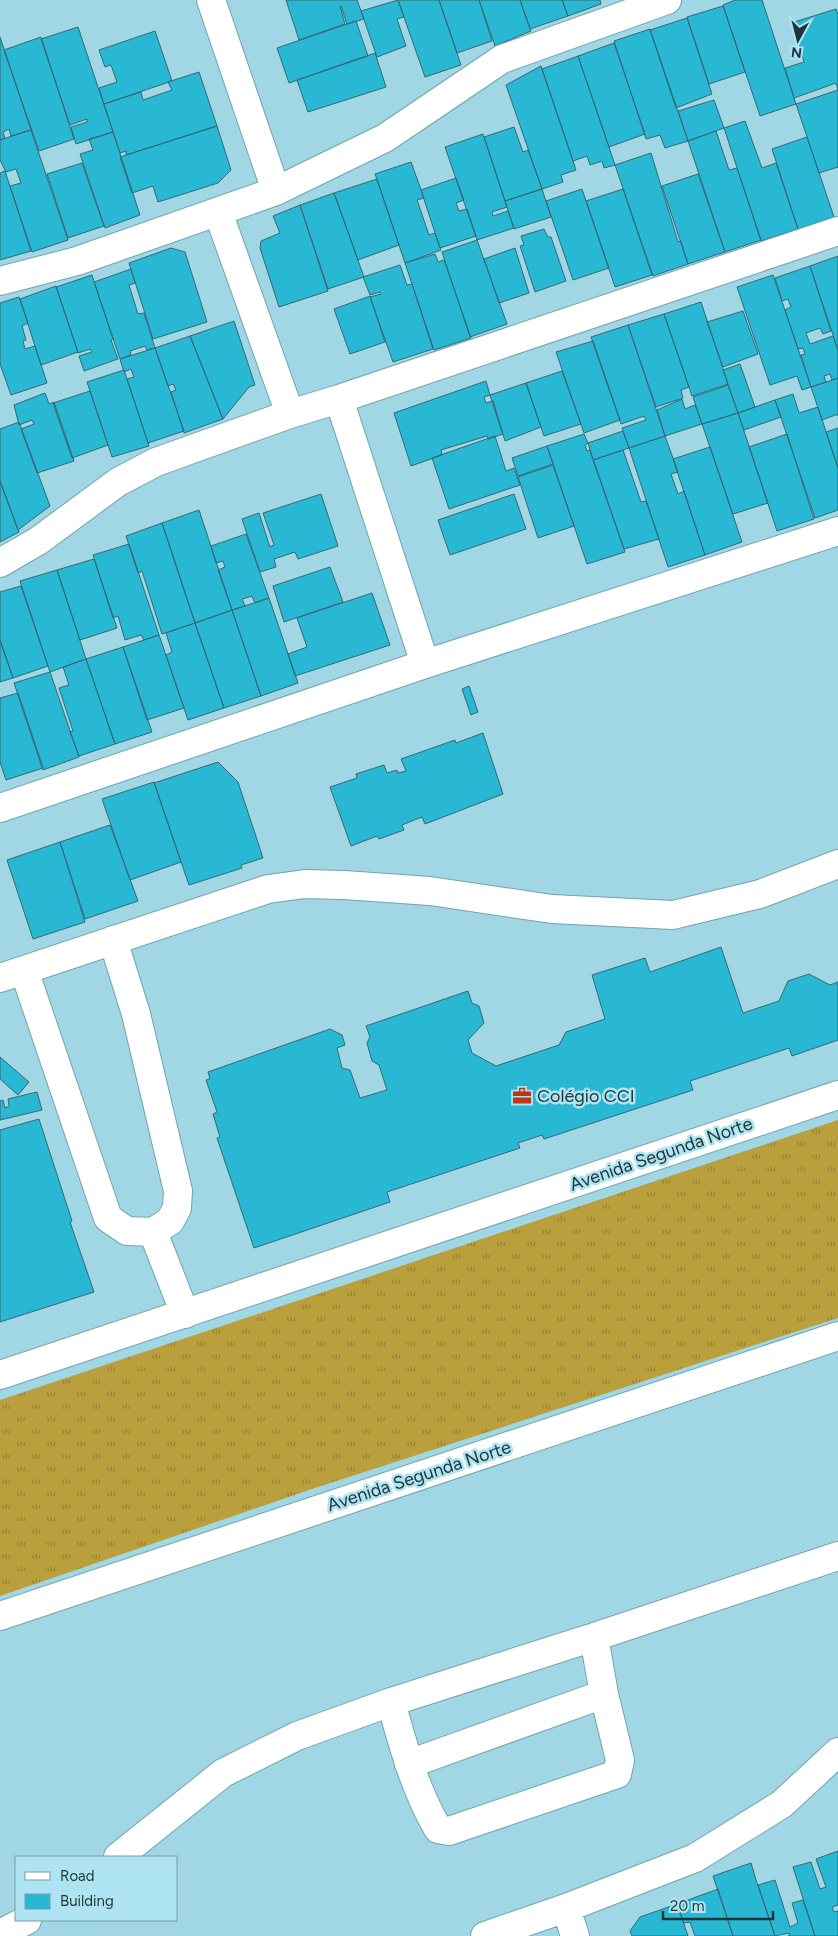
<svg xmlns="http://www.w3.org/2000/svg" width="838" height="1936" font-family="Figtree,sans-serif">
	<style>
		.grass { fill: url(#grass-tufts) }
		.building { fill: #29b8d3; stroke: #346874 }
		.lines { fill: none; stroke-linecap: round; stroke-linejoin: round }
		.minor-casing { stroke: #6fa4b1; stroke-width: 30 }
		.major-casing { stroke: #6fa4b1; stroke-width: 30 }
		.minor { stroke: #fff; stroke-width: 28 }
		.major { stroke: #fff; stroke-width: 28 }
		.labels { text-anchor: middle; stroke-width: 5; stroke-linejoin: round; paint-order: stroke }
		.poi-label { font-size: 18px; fill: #1e3439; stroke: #aee4f1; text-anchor: start }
		.street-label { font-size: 18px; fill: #1e3439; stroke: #aee4f1 }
	</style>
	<defs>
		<pattern id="grass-tufts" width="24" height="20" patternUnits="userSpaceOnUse" patternTransform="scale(1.25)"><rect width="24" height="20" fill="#ba9f3d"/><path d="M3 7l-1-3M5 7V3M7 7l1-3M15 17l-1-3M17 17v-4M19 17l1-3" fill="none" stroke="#978234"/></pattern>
	</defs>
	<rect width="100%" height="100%" fill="#a1d7e4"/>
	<path class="grass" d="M838 1120V1318L312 1489 0 1596V1400Z"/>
	<path class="building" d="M286 0H357L364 19 347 24 341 6H340L345 24 299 40Z
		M398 0H439L461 65 425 77Z
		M398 0 404 17 397 19 406 46 377 57 361 11Z
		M439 0H479L492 41 457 53Z
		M479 0H520L531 31 495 46Z
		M520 0H562L568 16 530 29Z
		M562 0H600L601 4 568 16Z
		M735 0H762L796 104 760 116 723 5Z
		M723 6 745 72 709 84 687 17Z
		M836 9 838 15V90L836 83 794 98 785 68 804 62 791 23Z
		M687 18 712 94 676 108 650 30Z
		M356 21 368 56 289 83 277 48Z
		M78 27 113 132 76 144 71 127 87 122V119L70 125 41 39Z
		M650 29 688 141 665 148 660 135 646 139 614 41Z
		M155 31 172 81 104 104 99 88 117 82 111 65 105 67 99 50Z
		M0 37 31 130 11 136 9 129 3 132 5 138 0 140Z
		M41 37 74 139 39 151 4 50Z
		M614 43 645 134 609 147 578 56Z
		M375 53 386 87 308 112 297 80Z
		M578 56 615 165 604 168 602 161 590 165 587 156 573 161 542 69Z
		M541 66 576 170 561 175 563 182 542 189 506 85Z
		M199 72 217 126 126 155V151L120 153 104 104 141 92 143 100 172 90 168 82Z
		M838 90V167L819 173 796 104Z
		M714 100 724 128 688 141 678 111Z
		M745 121 762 168 776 163 798 229 761 241 724 128Z
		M217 126 231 170 218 183 158 202 153 186 132 193 120 157Z
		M514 127 523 152 528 150 542 189 505 201 484 137Z
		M31 130 68 240 32 252 10 186 21 183 16 169 6 172 0 160V140Z
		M716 131 729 170 737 168 761 240 725 252 688 141Z
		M113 132 140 215 105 228 80 154 93 150 89 139Z
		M483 134 507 207 492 212 493 216 508 211 514 228 477 240 445 147Z
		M807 137 834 217 798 229 772 149Z
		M651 153 678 242 681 241 688 264 653 276 615 165Z
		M411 162 424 198 417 200 429 235 435 233 441 250 405 263 375 174Z
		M82 163 104 226 68 238 47 174Z
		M5 171 31 251 0 260V173Z
		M698 174 725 252 688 264 662 186Z
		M456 178 464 200 456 203 459 211 467 209 476 236 440 248 421 190Z
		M377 179 399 245 358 260 334 193Z
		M542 189 551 217 514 229 505 201Z
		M582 189 609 268 573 280 546 201Z
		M623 189 652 275 615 287 586 201Z
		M334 193 364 277 328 289 300 205Z
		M300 205 328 291 279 307 260 248 261 241 280 233 273 216Z
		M544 229 548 237H551L566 281 535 292 520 246 524 245 521 236Z
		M477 240 507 324 470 337 442 252Z
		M171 248 185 252 207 322 153 339 129 263Z
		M515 248 529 293 499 303 484 259Z
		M435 254 438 262 444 260 471 338 434 350 405 263Z
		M838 256V350L810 266Z
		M400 265 407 285 412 284 433 349 393 362 370 297 381 294 380 292 370 295 363 277Z
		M810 266 831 331 823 334 820 328 806 333 810 344 833 336 838 350V378L832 380 830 374 824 376 826 382 811 387 801 355 805 354 803 348 798 349 785 310 791 307 788 299 782 301 775 278Z
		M131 269 135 283 129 285 138 314 144 313 155 348 147 350 145 346 130 351 131 355 120 359 94 282Z
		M92 275 113 339 111 340 118 359 84 371 79 356 92 352 90 349 78 353 56 287Z
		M773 275 811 387 802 390 797 376 770 385 737 287Z
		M56 286 78 352 41 365 20 299Z
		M370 296 385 342 350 354 334 309Z
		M19 297 28 323 22 326 26 340 23 341 25 349 35 346 47 383 11 395 0 364V303Z
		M701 302 728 384 692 396 664 314Z
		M743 311 758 354 723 367 707 322Z
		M664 314 689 387 681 390 683 398 656 407 628 325Z
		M234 321 255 385 249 387 223 419 190 336Z
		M628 325 665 436 629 448 622 428 646 420 644 416 621 424 591 337Z
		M190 336 223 419 184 433 171 392 176 390 173 384 168 386 155 348Z
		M593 341 620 420 584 433 556 352Z
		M155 348 184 431 148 443 127 379 134 377 131 369 124 372 120 359Z
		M740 364 755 407 738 413 723 370Z
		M124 370 149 446 112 457 87 382Z
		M562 371 581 424 544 436 526 383Z
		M838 378V416V414L822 420 811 387Z
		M486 381 490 395 484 397 486 403 493 401 503 434 488 439 487 436 441 450 442 455 411 466 394 413Z
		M526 383 541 427 505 441 490 395Z
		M728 385 738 413 702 424 693 397Z
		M90 391 108 445 72 458 53 403Z
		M45 393 49 404 54 402 74 461 37 473 21 429 34 424 32 420 19 425 14 405Z
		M793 394 799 413 818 407 838 468V510L815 518 775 400Z
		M682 399 685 409 695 405 702 424 665 436 657 410Z
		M775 400 781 417 744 430 738 413Z
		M738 413 768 503 733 514 702 424Z
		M19 422 50 506 18 530 0 481V429Z
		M838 428V468L826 432Z
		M623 431 629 448 593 460 588 443Z
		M584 434 588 443 585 445 587 451 590 450 625 552 587 564 547 446Z
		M787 434 814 519 777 531 749 447Z
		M495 436 506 471 514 468 520 485 449 509 432 458Z
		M665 436 678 472 671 474 678 494 684 491 705 555 668 567 629 448Z
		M547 446 553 464 518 476 512 458Z
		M710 447 742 542 705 555 673 459Z
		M623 450 641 502 646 501 659 539 624 549 593 460Z
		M553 465 574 526 538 538 518 477Z
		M0 481 19 532 0 542Z
		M321 494 338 546 298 559 295 552 274 559 276 567 260 572 242 519 259 513 270 547 274 545 263 513Z
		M514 494 526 529 450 555 438 520Z
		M199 510 232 610 195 623 162 523Z
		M162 523 195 623 162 634 142 571 138 573 126 536Z
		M246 534 269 598 255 603 252 596 242 599 245 606 232 610 218 570 225 567 223 561 216 563 211 546Z
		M129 544 159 635 144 640 141 635 125 640 118 616 113 618 93 555Z
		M94 559 117 628 80 640 57 570Z
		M330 567 343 602 284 622 273 586Z
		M57 570 86 659 50 672 20 581Z
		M21 586 48 666 13 678 0 640V592Z
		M372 593 390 645 295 676 288 654 307 647 297 618Z
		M269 598 298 683 261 696 232 610Z
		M232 610 261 696 224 708 195 623Z
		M195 623 224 708 188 720 166 655 172 652 166 633Z
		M159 635 184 708 147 720 123 647Z
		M0 640 13 678 0 682Z
		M123 647 152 732 115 744 86 659Z
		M86 659 115 744 79 756 70 732 73 731 59 688 69 685 63 667Z
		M50 672 79 757 43 770 14 683Z
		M469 686 478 712 471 715 462 689Z
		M18 693 43 768 6 780 0 762V698Z
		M483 733 503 794 425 824 422 817 402 825 404 830 379 839 377 836 351 846 330 787 357 778 356 774 384 765 387 773 397 770 398 773 406 771 401 759 455 740 456 743Z
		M218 762 238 782 263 858 241 865 242 868 189 885 154 783Z
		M154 782 181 862 130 880 102 799Z
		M110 825 138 901 85 919 60 842Z
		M60 842 85 922 33 939 7 860Z
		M721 947 743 1013 779 1001 788 981 809 974 830 985 838 982V1040L792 1056 789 1048 690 1081 693 1090 544 1139 542 1135 518 1143 520 1148 387 1192 390 1202 254 1248 217 1138 220 1137 213 1114 217 1112 206 1080 210 1079 208 1072 330 1029 342 1035 345 1045 337 1048 342 1068 350 1070 360 1098 387 1090 379 1065 372 1061 367 1043 370 1037 366 1026 468 991 472 1003 479 1006 484 1023 468 1040 472 1053 496 1066 559 1045 566 1032 605 1019 592 975 645 958 650 972Z
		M0 1057 29 1082 18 1095 0 1079Z
		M37 1092 42 1110 0 1120V1101L3 1100 5 1108 9 1106 8 1099Z
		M39 1119 72 1221 70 1222 94 1292 0 1322V1130Z
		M838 1851V1905L832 1907 834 1912 838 1911V1936H815L793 1867 811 1862 820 1889 826 1887 816 1859Z
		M751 1863 756 1880 775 1936H733L713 1876Z
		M775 1880 790 1927 798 1923 792 1903 803 1900 815 1936H788L790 1935 789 1933 775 1936 758 1885Z
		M718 1889 733 1936H695L690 1922 684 1923 677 1904Z
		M677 1904 688 1936H632L630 1931 640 1917Z"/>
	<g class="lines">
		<g class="minor-casing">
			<path id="minor" d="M211 0 276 191
				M218 212 290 414
				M0 281 77 261 276 191 385 138 502 59 667 0
				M339 399 425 664
				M0 563 38 541 118 482 156 462 290 414 339 399 838 231
				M0 808 425 664 838 531
				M24 970 108 1218 127 1231 153 1232 170 1221 177 1208 178 1191 136 1014 113 940
				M0 978 268 889 305 884 344 885 430 891 552 909 673 915 760 894 838 864
				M153 1232 185 1314
				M391 1702C403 1745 415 1790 438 1829L449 1831 617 1774 620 1760 604 1694 594 1637
				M409 1764 604 1694
				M118 1857 223 1773 297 1736 391 1702 594 1637 838 1556
				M566 1908 575 1936
				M0 1934 27 1920
				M485 1936 566 1908 695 1858 782 1804 838 1752"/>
		</g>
		<g class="major-casing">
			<path id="major" d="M0 1375 838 1095
				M0 1616 838 1336"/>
		</g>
		<use href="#minor" class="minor"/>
		<use href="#major" class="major"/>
	</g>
	<defs>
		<g id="office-bare" transform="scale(1.5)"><path d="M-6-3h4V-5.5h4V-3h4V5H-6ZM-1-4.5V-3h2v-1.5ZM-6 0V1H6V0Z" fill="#c03615" stroke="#aee4f1" stroke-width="2.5" paint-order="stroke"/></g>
	</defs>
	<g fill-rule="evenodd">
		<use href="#office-bare" x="522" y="1096"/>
	</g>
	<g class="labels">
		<g class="poi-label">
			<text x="537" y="1102">Colégio CCI</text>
		</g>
		<g class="street-label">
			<text transform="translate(661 1154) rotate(-19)" y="6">Avenida Segunda Norte</text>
			<text transform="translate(419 1476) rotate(-18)" y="6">Avenida Segunda Norte</text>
		</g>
	</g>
	<rect x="15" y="1856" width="162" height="65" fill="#aee4f1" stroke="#749ea7"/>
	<rect x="25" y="1872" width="25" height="8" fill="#ffffff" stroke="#749ea7"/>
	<text x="60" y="1881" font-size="15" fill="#1e3439">Road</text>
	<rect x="25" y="1894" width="25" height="15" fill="#29b8d3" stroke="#749ea7"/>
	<text x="60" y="1906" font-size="15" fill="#1e3439">Building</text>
	<g transform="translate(798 40) rotate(187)" stroke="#aee4f1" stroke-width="4" paint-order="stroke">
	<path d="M0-4L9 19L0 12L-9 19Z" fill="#1e3439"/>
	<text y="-8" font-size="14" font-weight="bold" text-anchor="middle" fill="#1e3439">N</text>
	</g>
	<path d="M663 1911v8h110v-8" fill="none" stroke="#1e3439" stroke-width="2.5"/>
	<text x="670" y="1911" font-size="15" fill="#1e3439" stroke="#aee4f1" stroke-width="4" paint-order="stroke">20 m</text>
</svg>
